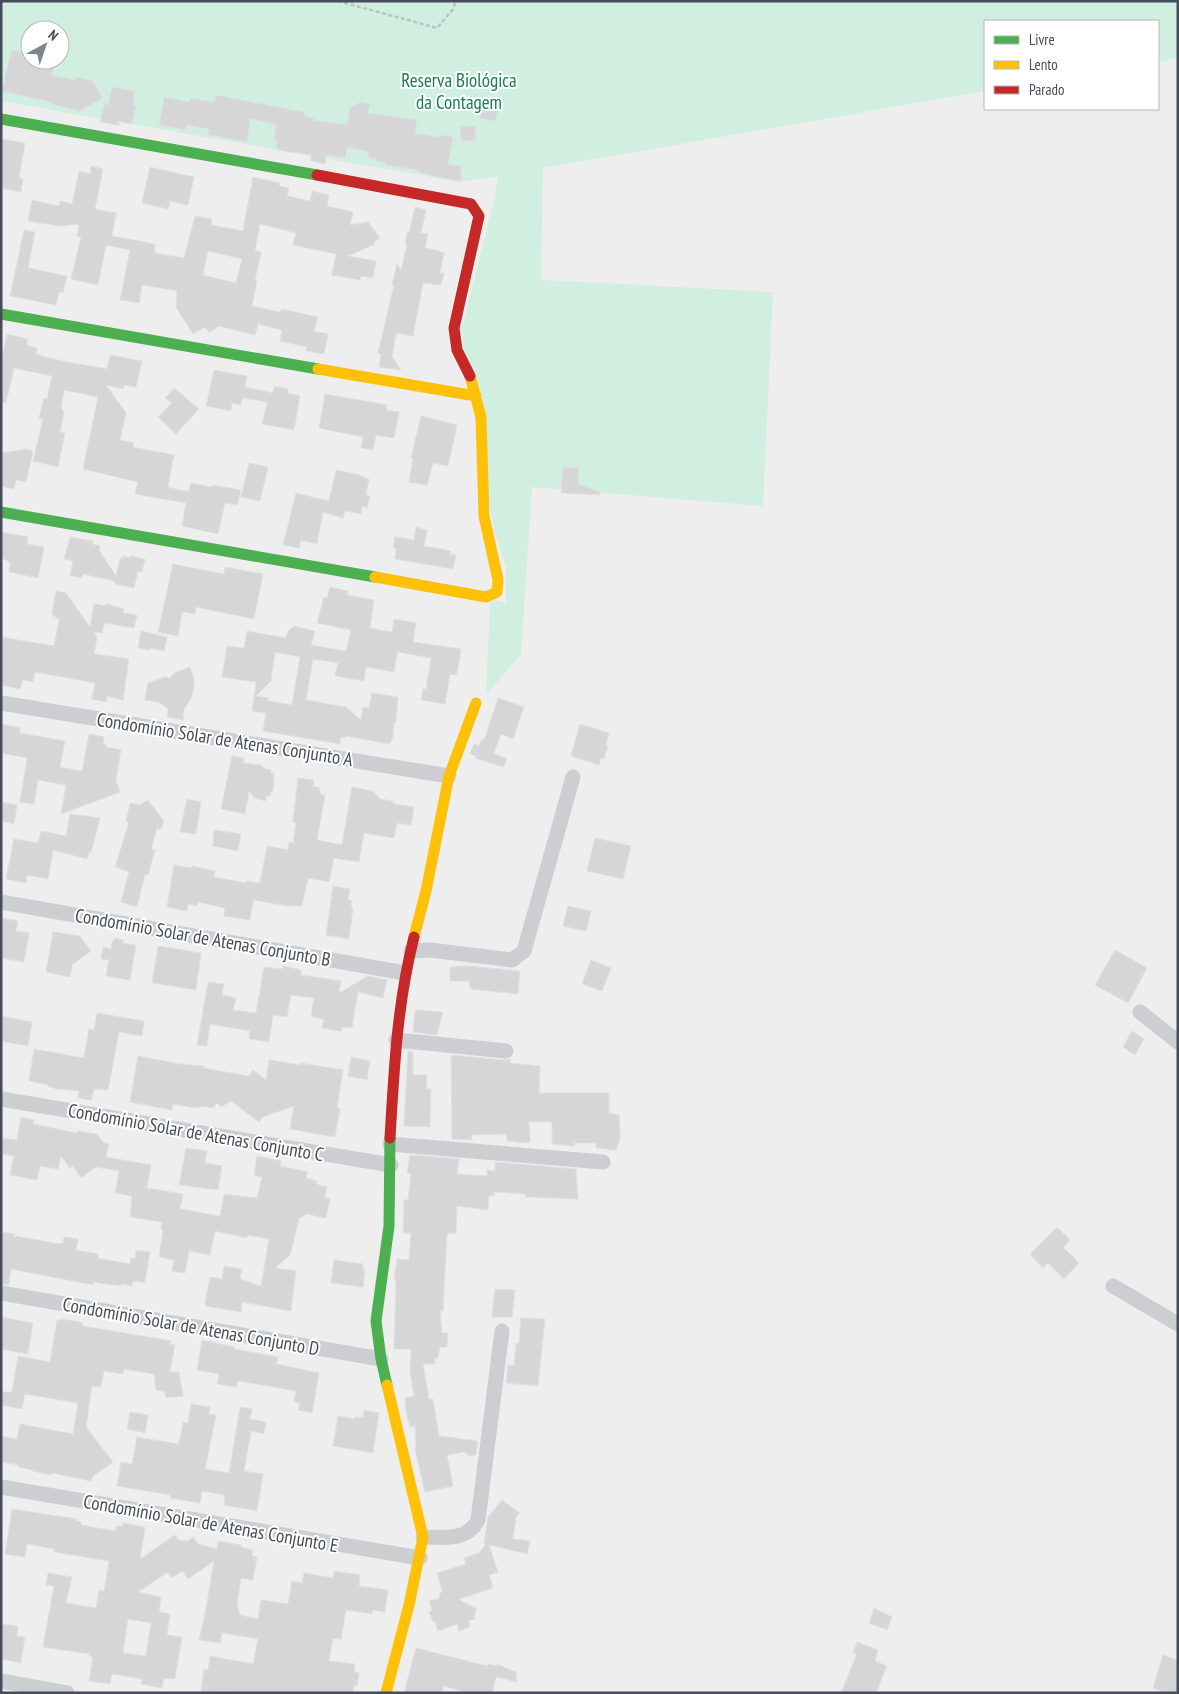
<svg xmlns="http://www.w3.org/2000/svg" width="1179" height="1694" font-family="'PT Sans Narrow',sans-serif">
	<style>
		.green { fill: #d1efe0; fill-rule: evenodd }
		.building { fill: #d6d6d9; stroke: #e0e0e1; fill-rule: evenodd }
		.lines { fill: none; stroke-linecap: round; stroke-linejoin: round }
		.path { stroke: #b7c4c2; stroke-width: 2.5; stroke-dasharray: 4 2.5; stroke-linecap: butt }
		.street { stroke: #ccced1; stroke-width: 15 }
		.fast { stroke: #4caf50; stroke-width: 11 }
		.slow { stroke: #ffc107; stroke-width: 11 }
		.jam { stroke: #c62828; stroke-width: 11 }
		.labels { text-anchor: middle; stroke-width: 4; stroke-linejoin: round; paint-order: stroke }
		.park-label { font-size: 19px; fill: #137e56; stroke: #fff }
		.street-label { font-size: 19px; fill: #454d5b; stroke: #fff }
	</style>
	<rect width="100%" height="100%" fill="#efeeee"/>
	<path class="green" d="M1 1H1178V58L1158 62V21H985V91L543 168 541 280 773 292 763 506 532 487 521 654 486 695 490 599 506 603V566L494 531 464 348 462 328 495 197 498 176 459 182 1 101ZM30 30H60V60H30Z"/>
	<path class="building" d="M11 50 30 54V60H56L52 75 75 80 76 77 93 81 103 98 80 111 51 104V102L2 91Z
		M112 87 135 91 133 105H136L132 124 117 121 120 125 100 122 105 101 108 106Z
		M216 95 304 112 305 116 314 118V120L347 125 350 107 361 102 370 104 368 113 417 120 415 133 439 137 440 135 453 137 448 164 461 166V181L431 176V175L418 172V170L386 165V163L376 161 377 159 368 157 369 152 347 147 345 158 326 155 325 164 311 161V155L278 150V148H275L277 141 274 140 276 124 251 119 247 142 208 135 209 129 186 125 185 130 159 125 164 97 189 102 190 98 214 102Z
		M481 105 498 108 496 121 479 118Z
		M475 126 476 141H461L460 127Z
		M1 139 25 143 19 178 23 179 21 192 1 188Z
		M91 166 103 169 95 209 116 213 112 236 155 244V253L184 258 195 216 212 219 211 225 243 231 253 177 280 183 279 186 289 188 287 196 310 201 312 191 329 195 327 206 353 212 350 225 368 222 380 238 374 242 375 244 348 256 376 261 373 278 361 276 360 280 332 275 336 254 293 245 296 233 260 224 255 251 261 252 255 280 257 281 252 306 280 312 281 309 318 317 314 331 328 334 324 354 306 351 307 347 280 341 282 330 258 324 255 335 219 326 209 333 205 327 193 334 176 307 177 291 142 285 139 303 120 300 130 250 106 245 98 285 71 279 81 237 77 236 79 224 59 226 28 221 32 200 59 206 60 201 72 204 79 171 90 174ZM208 251 242 259 236 283 203 275Z
		M150 167 194 177 188 205 170 201 168 209 142 203Z
		M415 207 426 210 421 233 428 234 425 248 439 251V252L444 253 440 273H444L441 285 423 283 413 336 396 333 392 357 401 370 379 367 381 354 378 353 394 285H392L397 264 401 270 407 244H405L407 233H409Z
		M24 230 35 232 28 268 67 276 63 293 59 292 56 305 10 296Z
		M7 334 28 339 26 345 37 348 36 354 42 355 41 356 67 362 107 369 110 355 142 361 136 387 124 385 123 389 106 385 126 413 120 440 134 443 133 447 174 455 168 487 188 492 191 483 211 487 212 485 241 490 237 505 225 503 218 534 182 526 186 503 135 494 138 482 83 469 98 397 64 390 61 408 64 412 60 432 65 433 58 467 33 461 43 419 39 418 44 398 47 399 52 376 14 368 6 403 1 402V363Z
		M214 370 247 376 245 387 273 393 274 386 288 389 287 393 300 396 294 430 262 424 267 402 242 398 241 405 232 403 231 411 206 406Z
		M174 388 199 409 176 434 158 417 172 403 165 398Z
		M325 394 387 405 386 410 399 412 394 438 376 435 373 450 361 448 363 437 319 428Z
		M421 416 457 425 448 466 433 463 427 485 409 482 413 458H411Z
		M26 449 33 451 26 482 16 480 14 489 1 486V453Z
		M249 463 268 467 260 501 241 497Z
		M563 467 579 468 578 484 600 492 599 495 561 493Z
		M336 470 360 475V476L369 479 366 495 370 496 367 508 362 506 361 514 345 511 343 518 323 512 317 544 301 540 299 548 283 545 296 493 329 501Z
		M416 527 427 530 424 546 451 551 450 554 456 555 453 569 395 559 396 549 393 548 395 537 414 540Z
		M1 532 28 537 27 544 44 547 38 578 9 572 10 562 1 558Z
		M70 537 93 541 92 544 100 546 99 550 116 576 120 558H123V556L130 558 131 556 145 559 142 572 138 571 134 588 115 584V581L83 574 81 578 70 575 73 561 64 559Z
		M173 564 224 574 225 567 263 574 254 619 196 607 195 614 184 612 182 613 178 636 158 632Z
		M330 587 348 591 347 595 374 600 370 628 392 632 394 619 416 623 413 642 461 649 457 675 450 674 445 704 421 700 423 689H426L431 658 397 652 394 672 366 667 364 681 335 676 338 663 313 659 306 700 346 707 361 720 363 707 369 708 372 693 398 697 396 721 394 723 393 736 390 744 345 736V738L341 737 340 744 263 731 266 713 252 711 256 682 222 677 227 646 244 648 247 631 286 638 288 631 294 626 315 631 311 645 346 651 351 630 317 623 324 597 327 598ZM275 652 300 657 292 705 268 701V698L256 696 271 681Z
		M56 591 66 593 90 627 94 604 106 606 107 604 124 609 123 613 137 615 134 628 104 623 102 633 93 632 97 637 94 654 129 659 123 700 107 696 106 702 92 699 95 683 35 672 33 682 23 680 20 689 1 685V637L54 646 59 620 52 614Z
		M141 631 167 637 164 651 150 648V650L138 648Z
		M190 667 194 679V688L191 699 184 709 183 720 167 717 168 709 159 702 145 700 148 683 165 677 170 678 174 673Z
		M498 698 524 707 513 739 501 734 494 753 507 759 503 767 475 758 476 756 470 754 474 744 479 746 482 739 484 740Z
		M1 724 20 728V733L65 741 60 767 82 771 89 734 104 737 103 744 107 745 106 747 121 750 116 781 120 792 61 814 66 785 38 780 34 804 20 802 27 758 1 753Z
		M580 724 609 733 606 745 608 746 604 759 601 758 599 765 571 756Z
		M232 756 244 758 243 763 261 765 265 769 271 770V773H274L273 791H271L270 796H266V801L254 798 249 791 245 814 221 809Z
		M298 778 314 780 313 786 320 788V794L325 795 317 840 342 845 352 787 373 791 380 799 392 801 394 804 414 807 411 825 397 823 394 838 364 833 359 862 334 858 329 882 308 878 302 906H288L253 900 250 920 224 916 225 908 198 902 197 906 188 904 187 911 167 907 174 865 192 868V866L215 871 214 877 246 883V881L260 883 267 846 288 850 289 842 293 843 296 823 293 822Z
		M187 799 201 802 196 834 180 832Z
		M148 800 164 821 161 829 157 828 151 849 155 850 148 875 145 874 137 907 121 902 129 872 116 867V864L129 822H126L130 803 140 805Z
		M1 802 17 805 14 824 1 821Z
		M70 814 100 818 91 853 89 852 87 859 53 850 48 879 27 875 26 883 6 879 14 839 38 843 41 831 66 836Z
		M214 830 241 834 238 851 213 846Z
		M595 838 631 846 623 879 587 871Z
		M333 886 350 889 348 900 352 901 351 907 353 908 349 939 326 935Z
		M568 906 591 911 586 931 563 926Z
		M1 918 18 921 16 931 29 933 24 962 1 958Z
		M53 932 80 936 91 951 72 965 70 977 46 972Z
		M115 938 123 940V943L136 945 130 980 106 976 109 960 101 959 103 947 111 949 112 942Z
		M158 946 201 953 196 990 152 983Z
		M1115 950 1147 968 1128 1003 1095 985Z
		M591 960 611 968 602 991 582 984Z
		M283 966 301 970V975L341 981 339 993 368 976 387 980 383 998 358 992 352 1028 342 1027 341 1031 322 1028 324 1020 311 1016 314 998 291 995 287 1017 273 1015 269 1042 249 1039 250 1031 210 1024 207 1046 197 1045 208 982 224 984 222 995 236 998 233 1010 256 1013 264 967 282 969Z
		M469 966 520 971 518 994 471 989V987L469 986V981H450V967Z
		M415 1010 443 1012 437 1035 413 1032Z
		M97 1013 144 1021 142 1036 119 1032 108 1090 94 1089 91 1100 78 1098 79 1091 56 1089 48 1086 49 1085 29 1081 34 1049 84 1058 89 1029 94 1030Z
		M1 1016 32 1022 28 1046 1 1041Z
		M1132 1031 1144 1039 1135 1055 1123 1047Z
		M408 1051 413 1052V1075H427L426 1089H431L430 1127 404 1126Z
		M451 1055 505 1060 510 1059V1063L540 1066 539 1093H609V1113L619 1115 620 1138 616 1150 596 1148V1143H574L575 1146 552 1144V1122H529L530 1142 527 1143 507 1141 506 1134 471 1135 472 1140 452 1139Z
		M138 1056 180 1064 204 1066 203 1068 249 1076 253 1070 266 1080 269 1060 300 1065 301 1063 343 1070 337 1108 340 1109 335 1137 290 1129 294 1106 263 1117 259 1122 231 1101 221 1107 217 1103 213 1108 203 1106 195 1108 173 1104 172 1110 130 1102Z
		M351 1057 370 1061 367 1080 348 1076Z
		M21 1117 34 1120 33 1124 77 1133 78 1131 97 1134 104 1143 109 1144 106 1157 151 1165 147 1188 183 1194 180 1209 220 1216 224 1194 257 1198 262 1177 254 1175 257 1156 281 1161 280 1166 308 1172 306 1178 317 1181 316 1184 327 1187 325 1198 330 1199 326 1218 306 1214 299 1219 290 1255 275 1268 296 1271 291 1311 242 1302 241 1312 206 1306 205 1303 210 1277 222 1279 224 1266 242 1269 240 1279 261 1286 269 1239 248 1235 247 1238 215 1231 210 1255 189 1251 185 1273 172 1271 174 1260 159 1257 163 1230H161L162 1222 130 1217 132 1196 115 1193 119 1171 96 1167 81 1178 72 1165 70 1168 61 1156 58 1169 40 1166 37 1180 10 1175 14 1156 1 1154V1138L17 1140Z
		M186 1148 207 1151 205 1163 222 1166 218 1190 179 1185Z
		M410 1155 459 1159 457 1174 487 1176V1170L495 1171V1162L576 1169 578 1199 525 1197V1194L494 1192V1196H489L488 1210 457 1206 456 1233 447 1234 443 1311H440L442 1333H448L447 1347H440L438 1358H435V1364H423L429 1399H433L439 1436 478 1441 476 1455 469 1456 465 1452 447 1455 453 1486 425 1492 415 1449 416 1448 415 1426 410 1427 406 1412 405 1398 414 1396 410 1371 411 1349H394L396 1279H394L397 1259 409 1260 411 1233H403L404 1200H408L411 1174 407 1173Z
		M1057 1227 1070 1240 1063 1247 1079 1263 1064 1279 1048 1263 1043 1268 1030 1254Z
		M1 1232 15 1234 14 1236 60 1244 63 1243 64 1237 78 1239 76 1250 98 1254V1258L130 1264 131 1258 135 1259 136 1250 150 1252 145 1283 133 1281 132 1286 121 1284V1286L93 1282V1285L11 1269 9 1285 1 1284Z
		M334 1260 363 1264V1271H365L363 1287 331 1283Z
		M495 1289 515 1290 512 1317H492Z
		M1 1317 33 1323 28 1354 1 1349Z
		M521 1318 545 1319 538 1386 506 1383 508 1365 514 1366 516 1343H519Z
		M61 1319 81 1322 83 1326 171 1341 170 1344 175 1345 170 1372H179L183 1396 166 1398 165 1392 156 1390 154 1374 124 1369 123 1374 104 1371 101 1387 92 1386 86 1427 113 1462 92 1477 91 1481 52 1473 51 1475 32 1471 33 1470 18 1467 19 1465 1 1462V1436L17 1439 20 1424 73 1434 78 1403 25 1394 22 1409 1 1405V1392H12L18 1356 50 1362 57 1320H61Z
		M202 1340 234 1347V1349L278 1357 276 1364 319 1373 312 1413 298 1410 300 1403 294 1402 296 1391 238 1381 236 1387 217 1384 219 1374 197 1370Z
		M191 1404 210 1407 209 1414 216 1415 205 1469 229 1473 240 1407 252 1409 250 1419 266 1422 264 1434 251 1431 244 1471 263 1474 257 1511 224 1505 225 1495 202 1491 200 1503 170 1498V1495L117 1486 121 1462 132 1464 137 1437 179 1444 183 1422 188 1423Z
		M364 1410 379 1413 373 1453 333 1446 338 1416 355 1419V1417L363 1418Z
		M130 1412 148 1415 145 1433 127 1429Z
		M502 1500 520 1513 516 1517 513 1539 530 1541 527 1554 489 1545 498 1572 489 1575 493 1588 460 1599 461 1601 477 1609 474 1616 475 1619 468 1621 470 1627 459 1631 457 1624 438 1631 435 1621 433 1622 429 1612 432 1611 429 1601 438 1599 442 1590 437 1573 466 1564 464 1558 479 1553 486 1544H484L488 1517Z
		M12 1509 77 1519V1521L81 1522V1525L115 1531 116 1526H122L123 1523 141 1526 145 1528 140 1559 175 1535 178 1540 188 1541 193 1537 198 1544 217 1549 218 1541 241 1545V1547L253 1550 252 1556 257 1557 253 1580 241 1578 237 1604 240 1615 258 1619 261 1600 288 1604 292 1581 302 1583 304 1573 333 1578 334 1571 360 1575 359 1586 388 1590 385 1612 373 1610 372 1614 346 1610 341 1639 333 1638 329 1661 355 1664 354 1672 359 1673 357 1686 354 1685 353 1693 201 1692 204 1669 208 1670 210 1656 253 1664 258 1639 222 1633 220 1643 199 1640 205 1614 214 1561 188 1579 182 1571 172 1578 168 1572 138 1592 161 1597 159 1612 170 1614 167 1635 182 1637 175 1679 164 1678 162 1688 141 1684 142 1679 112 1674 110 1684 89 1681 93 1657 89 1656V1654L43 1647 54 1586 46 1585 48 1573 72 1577 66 1603 96 1608 99 1590 104 1591 109 1561 54 1552 55 1549 27 1544 25 1557 5 1554ZM128 1619 151 1623 146 1656 123 1653Z
		M874 1608 892 1617 887 1630 869 1623Z
		M1 1624 18 1626 17 1636 25 1637 21 1663 1 1659Z
		M857 1642 878 1650 875 1661 887 1666 876 1693H841L857 1654 853 1653Z
		M416 1648 487 1666 488 1664 497 1666V1664L516 1672 517 1682 496 1677 492 1693H467L444 1686 442 1693H404Z
		M1163 1655 1178 1660V1693H1166L1153 1688Z"/>
	<g class="lines">
		<path class="path" d="M338 1 437 28 454 8 455 1"/>
		<path class="street" d="M1 703 449 776
			M1 902 405 973
			M411 951 430 950 512 960 524 951 573 777
			M1140 1012 1178 1042
			M396 1040 506 1051
			M1 1099 391 1165
			M390 1144 603 1162
			M1113 1286 1178 1324
			M1 1293 381 1359
			M1 1487 420 1558
			M423 1537C445 1537 466 1542 478 1520L502 1331
			M1 1681 67 1693"/>
		<path class="fast" d="M1 119 317 175
			M1 314 318 369
			M1 512 375 577
			M387 1385 381 1359 376 1321 389 1226 390 1138"/>
		<path class="slow" d="M318 369 476 396
			M375 577 486 597 497 592 498 580 484 516 481 417 470 376
			M414 937 426 891 449 776 476 703
			M386 1693 409 1605 423 1537 387 1385"/>
		<path class="jam" d="M317 175 471 204 479 216 454 328 457 350 470 376
			M390 1138C394 1070 397 1004 414 937"/>
	</g>
	<g class="labels">
		<g class="park-label">
			<text x="459" y="87">Reserva Biológica<tspan x="459" dy="22">da Contagem</tspan></text>
		</g>
		<g class="street-label">
			<text transform="translate(225 739) rotate(9)" y="7">Condomínio Solar de Atenas Conjunto A</text>
			<text transform="translate(203 937) rotate(10)" y="7">Condomínio Solar de Atenas Conjunto B</text>
			<text transform="translate(196 1132) rotate(10)" y="7">Condomínio Solar de Atenas Conjunto C</text>
			<text transform="translate(191 1326) rotate(10)" y="7">Condomínio Solar de Atenas Conjunto D</text>
			<text transform="translate(211 1523) rotate(10)" y="7">Condomínio Solar de Atenas Conjunto E</text>
		</g>
	</g>
	<rect width="1179" height="1694" fill="none" stroke="#454d5b" stroke-width="5"/>
	<rect x="984" y="20" width="175" height="90" fill="#ffffff" stroke="#b5b8bd"/>
	<rect x="994" y="36" width="25" height="8" fill="#4caf50" stroke="#b5b8bd"/>
	<text x="1029" y="45" font-size="15" fill="#454d5b">Livre</text>
	<rect x="994" y="61" width="25" height="8" fill="#ffc107" stroke="#b5b8bd"/>
	<text x="1029" y="70" font-size="15" fill="#454d5b">Lento</text>
	<rect x="994" y="86" width="25" height="8" fill="#c62828" stroke="#b5b8bd"/>
	<text x="1029" y="95" font-size="15" fill="#454d5b">Parado</text>
	<g transform="translate(45 45) rotate(40)"><circle r="24" fill="#ffffff" stroke="#b5b8bd"/>
	<path d="M0-4L9 19L0 12L-9 19Z" fill="#80858e"/>
	<text y="-8" font-size="14" font-weight="bold" text-anchor="middle" fill="#454d5b">N</text>
	</g>
</svg>
